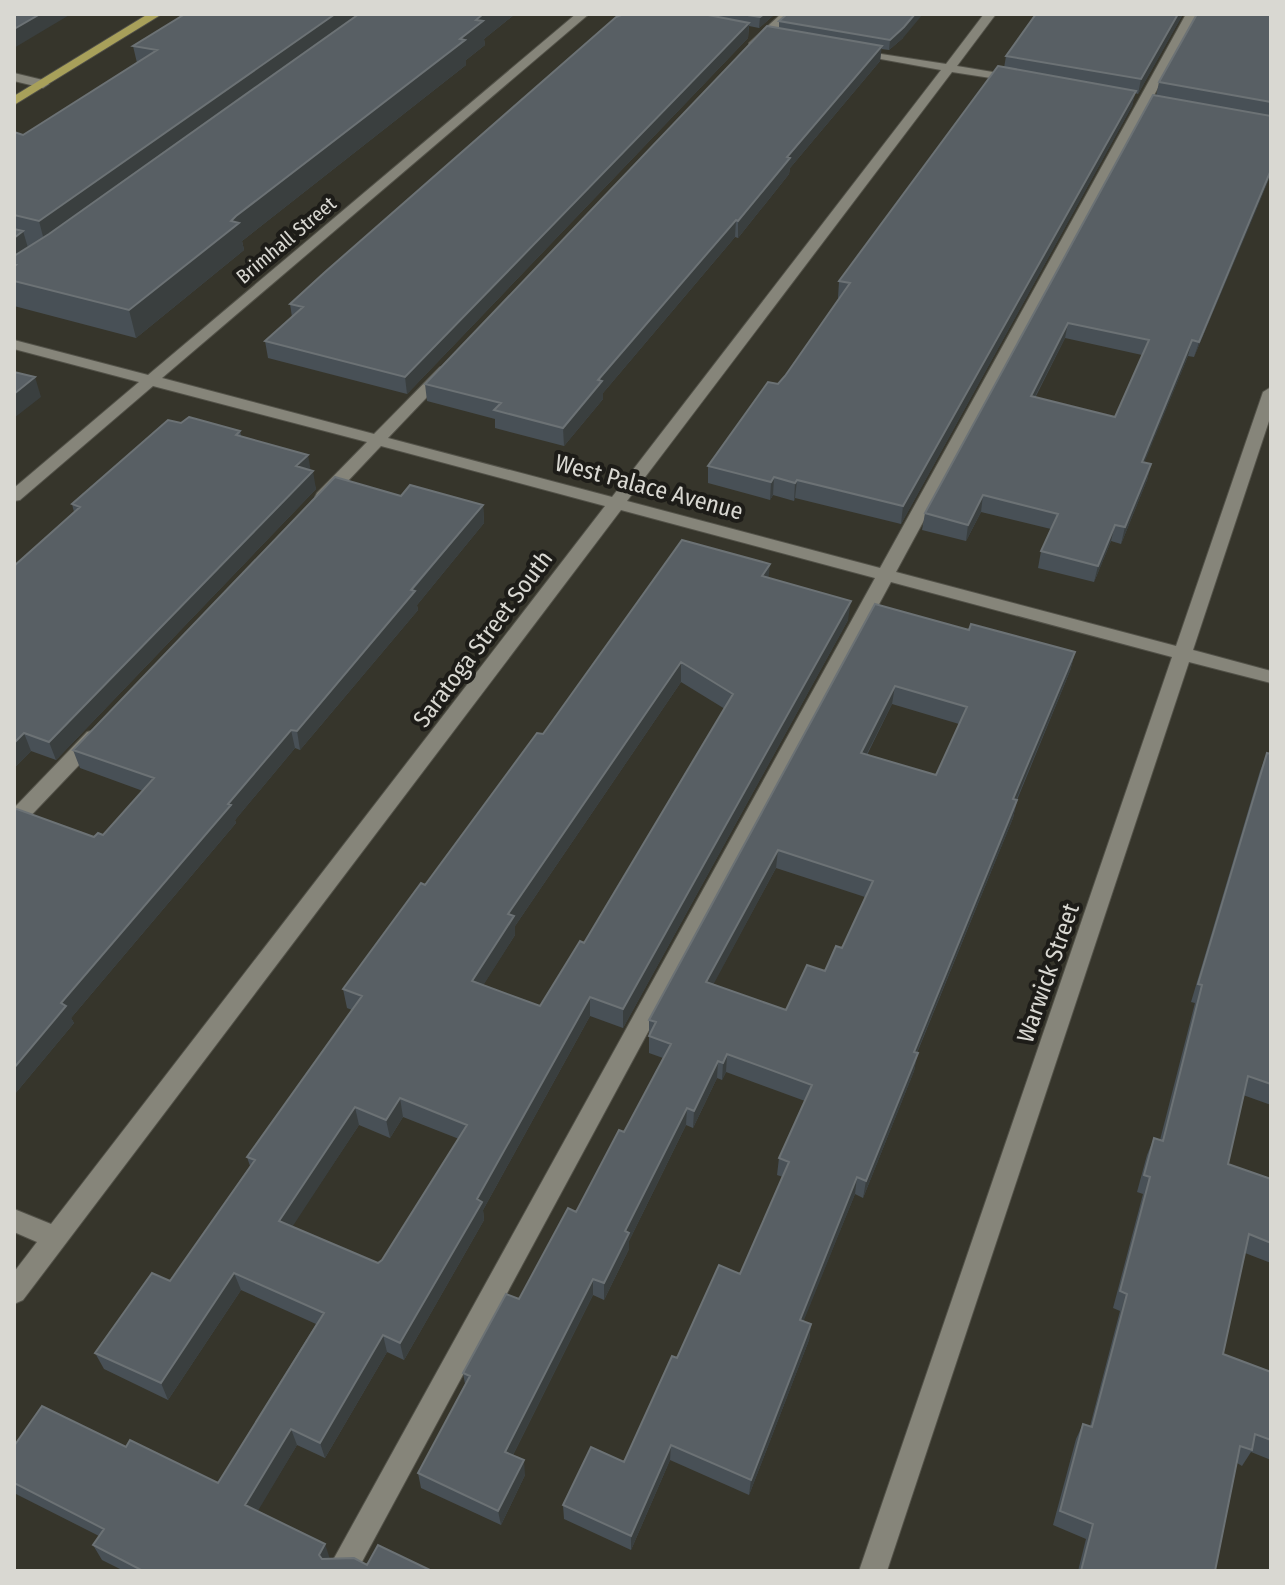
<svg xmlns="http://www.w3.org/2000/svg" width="1285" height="1585" font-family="'Fira Sans Condensed',sans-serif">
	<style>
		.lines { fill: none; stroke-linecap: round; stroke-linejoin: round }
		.minor-casing { stroke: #525148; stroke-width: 2 }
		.major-casing { stroke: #525148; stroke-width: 2 }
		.minor { fill: #86857a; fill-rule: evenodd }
		.major { fill: #a8a05a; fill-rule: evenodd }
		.wall { fill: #485056; fill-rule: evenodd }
		.shaded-wall { fill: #3a3f3f }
		.building { fill: #585f64; stroke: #6c7275; stroke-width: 2; fill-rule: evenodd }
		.labels { text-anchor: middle; stroke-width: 8; stroke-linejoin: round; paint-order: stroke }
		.far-street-label { font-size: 20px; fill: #d9d8d2; stroke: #1d1c18 }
		.street-label { font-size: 24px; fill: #d9d8d2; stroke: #1d1c18 }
	</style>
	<rect width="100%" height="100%" fill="#36352b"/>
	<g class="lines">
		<g class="minor-casing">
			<path id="minor" d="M576 14H589L162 378 374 434 440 367H450V373L388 438 612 497 941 70 853 54 847 51 849 49 946 64 984 14H996L957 66 1023 77V83L952 72 627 501 880 568 1186 14H1198L896 572 1176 646 1263 392 1271 387V415L1193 650 1271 671V683L1189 662 887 1571H859L1172 657 891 582 357 1571H327L875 578 621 510 23 1300 14 1304V1272L37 1242 14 1232V1209L51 1224 605 506 381 446 329 501H317L315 497 317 493 367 442 153 386 20 500 14 501V488L139 382 14 349V340L148 375Z
				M781 14H793L757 47H749V43Z
				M14 73 47 81 49 84 43 88 14 81Z
				M94 730 101 732 104 737 101 742 21 826 14 828V808L87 732Z"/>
		</g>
		<g class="major-casing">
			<path id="major" d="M148 14H162L14 105V96Z"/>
		</g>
		<use href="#minor" class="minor"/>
		<use href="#major" class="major"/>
	</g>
	<path class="wall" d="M185 14H515L484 39 485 45 466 60V65L242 241 244 250 136 338 14 306V132L23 135 137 63 133 46Z
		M624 14H775L759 28 749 26 748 38 407 394 268 358 265 341 292 317 290 304Z
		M1036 14H1183L1138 94 1135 93 1132 106 901 524 795 498 794 501 773 495 770 500 708 483V466L785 376 840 298H838L839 281 1004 68 1006 56Z
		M1271 14V174L1194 357 1188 356 1144 462 1151 464 1147 480 1121 544 1111 541 1094 582 1038 568 1041 551 1051 529 981 512 966 541 922 530 925 513 1156 96 1159 82ZM1065 338 1142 355 1115 417 1035 398Z
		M779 21 903 38 889 50 881 49 880 61 790 168 789 174 738 238 735 237 603 393V399L564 446 495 428V419L427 401 425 384 779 28Z
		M181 423 240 431 241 436 310 470 316 489 56 760 31 751 14 768V566L74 512 72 504Z
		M401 496 483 505 484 523 417 605 418 610 300 750 295 748 235 820 236 823 71 1018 74 1023 14 1095 94 837 103 835 143 791 80 768 73 750Z
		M769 578 848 620 623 1028 590 1016 483 1210 484 1220 404 1360 387 1352 325 1458 297 1445 257 1511 330 1559 367 1565 432 1571H124L102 1560 93 1545 99 1536 14 1493V1446L126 1447 218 1483 316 1324 241 1290 168 1400 104 1369 95 1353 170 1281 250 1166 247 1157 352 1010 347 1008 343 989 543 734ZM681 682 725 709 584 943 540 1006 483 985 515 935V926ZM403 1117 459 1139 382 1260 378 1263 292 1226 359 1125 390 1138Z
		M875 604 969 630 1075 652 1070 671 1017 800 1013 818 917 1053 914 1071 863 1198 855 1194 803 1321 811 1324 809 1340 749 1495 670 1460 631 1550 564 1519 563 1505 624 1462 677 1358 740 1274 783 1177 777 1175 779 1158 805 1101 726 1072 722 1080 717 1078 693 1128 686 1125 629 1241V1249L604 1300 593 1295 513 1455 525 1475 501 1525 421 1488 418 1473 465 1384 463 1373 519 1299 576 1212 624 1132 663 1058 649 1053V1020ZM892 704 959 724 936 775 867 755ZM776 868 865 897 842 948 825 971 786 1010 713 984Z
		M1267 753 1271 754V1105L1243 1095 1228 1164 1271 1179V1263L1245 1253 1223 1354 1271 1372V1460L1251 1452 1242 1466 1237 1463 1215 1571H1078L1086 1539 1053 1525 1076 1439 1083 1424 1090 1426 1120 1311 1113 1308 1143 1194 1137 1192 1147 1155 1154 1138 1160 1140 1195 1003 1191 1002 1260 771Z"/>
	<path class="shaded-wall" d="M40 14H71L14 48V29Z
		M335 14H372L46 248 39 221Z
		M483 14H515L484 39 485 45 466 60V65L242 241 244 250 136 338 129 310 236 216 460 39 476 20Z
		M764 14H775L759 28 760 17Z
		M915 14H923L903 38 889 50 890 40Z
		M1178 14H1183L1138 94 1141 79Z
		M749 23 748 38 407 394 405 377Z
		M882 46 880 61 790 168 789 174 738 238V221L787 157Z
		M1136 91 1132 106 901 524 903 506Z
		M1271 170V174L1256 211 1194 357 1199 342Z
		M736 220 735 237 603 393V399L564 446 563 428 598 380Z
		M23 231 31 258 16 265H14V238Z
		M1068 323 1065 338 1027 412 1031 396Z
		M1192 340 1188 356 1138 478 1142 462Z
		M35 377 41 397 14 418V394Z
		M308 455 311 472 296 466Z
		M1151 464 1147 480 1121 544 1125 527Z
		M313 471 316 489 56 760 49 742Z
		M774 477 773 495 770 500 771 482Z
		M797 480 795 498 794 501 795 483Z
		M983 495 981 512 966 541 968 525Z
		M483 505 484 523 417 605 418 610 300 750 297 731Z
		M1115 525 1111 541 1094 582 1098 566Z
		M770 564 768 583 762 576Z
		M851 601 848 620 623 1028V1009Z
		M1075 652 1070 671 1009 817 1013 799Z
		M681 662V682L515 926V935L474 1000 472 981 508 914Z
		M895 686 892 704 858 771 861 753Z
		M291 730 295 748 235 820 236 823 71 1018 74 1023 14 1095V1068L61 1003Z
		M24 733 31 751 14 768V743Z
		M1017 800 1013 818 910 1069 914 1052Z
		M778 850 776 868 705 1000 706 982Z
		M590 997V1016L483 1210 484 1220 404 1360 400 1343 477 1199Z
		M918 1053 914 1071 863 1198 866 1181Z
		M727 1054 726 1072 722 1080 723 1063Z
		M718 1061 717 1078 693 1128 694 1111Z
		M400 1098 403 1117 390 1138 386 1120Z
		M355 1107 359 1125 285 1238 279 1221Z
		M687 1108 686 1125 629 1241V1249L604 1300V1283L625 1231Z
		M857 1177 855 1194 798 1335 800 1320Z
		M234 1273 241 1290 168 1400 161 1383Z
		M593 1279V1295L507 1467 505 1452Z
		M811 1324 809 1340 749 1495 751 1480Z
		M383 1335 387 1352 325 1458 320 1443Z
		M291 1429 297 1445 252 1521 245 1505Z
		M671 1445 670 1460 631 1550V1536Z
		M524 1460 525 1475 501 1525 498 1511Z
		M325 1544 330 1559 324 1570 319 1555Z"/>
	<path class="building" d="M14 14H40L14 29Z
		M185 14H335L39 221 14 215V132L23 135 157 50 133 46Z
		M359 14H483L476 20 483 21 460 39 465 40 236 216 231 221 239 223 129 310 14 281V267L16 265H14V256L49 234Z
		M624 14H703L749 23 405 377 265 341 303 307 290 304 325 272 616 17Z
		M741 14H764L760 17Z
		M787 14H915L904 27 890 40 779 21Z
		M1036 14H1178L1141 79 1006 56Z
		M1197 14H1271V102L1159 82Z
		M767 26 882 46 787 157 790 158 738 221 736 220 598 380 602 381 563 428 494 410 501 403 425 384Z
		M998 66 1136 91 903 506 797 480 795 483 774 477 771 482 708 466 768 382 778 384 785 376 850 283 839 281Z
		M1153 95 1271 116V170L1199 342 1192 340 1142 462 1151 464 1125 527 1115 525 1098 566 1041 551 1058 514 983 495 968 525 925 513ZM1068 323 1149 340 1115 417 1031 396Z
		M14 229 23 231 14 238Z
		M14 372 35 377 14 394Z
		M189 417 240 431 236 435 308 455 296 466 313 471 49 742 24 733 14 743V566L80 507 72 504 168 420 181 423Z
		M335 477 401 496 410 485 483 505 411 590 415 591 297 731 291 730 228 804 231 805 61 1003 66 1006 14 1068V810L17 809 94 837 98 833 103 835 154 778 73 750Z
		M682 540 770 564 762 576 851 601 623 1009 590 997 477 1199 482 1202 400 1343 383 1335 320 1443 291 1429 245 1505 325 1544 319 1555 322 1559 354 1558 367 1565 378 1545 432 1571H143L93 1545 104 1529 14 1483V1446L42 1406 126 1447 130 1440 218 1483 324 1313 234 1273 161 1383 95 1353 152 1273 170 1281 255 1160 247 1157 362 996 343 989 421 883 425 885 537 733 543 734ZM681 662 733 694 584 943 580 941 540 1006 472 981 514 916 508 914ZM400 1098 467 1125 382 1260 378 1263 279 1221 355 1107 386 1120Z
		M875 604 969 630 971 624 1075 652 1013 799 1017 800 914 1052 918 1053 866 1181 857 1177 800 1320 811 1324 751 1480 671 1445 631 1536 563 1505 591 1447 624 1462 672 1356 677 1358 719 1265 740 1274 789 1162 779 1158 812 1085 727 1054 723 1063 718 1061 694 1111 687 1108 625 1231 629 1233 604 1283 593 1279 505 1452 524 1460 498 1511 418 1473 470 1376 463 1373 506 1294 519 1299 568 1208 576 1212 619 1130 624 1132 671 1044 649 1036 656 1022 649 1020ZM895 686 967 707 936 775 861 753ZM778 850 873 881 842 948 836 946 825 971 807 965 786 1010 706 982Z
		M1267 753 1271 754V1084L1248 1076 1228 1164 1271 1179V1243L1249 1234 1223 1354 1271 1372V1440L1255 1434 1252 1450 1240 1446 1215 1571H1081L1093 1524 1060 1511 1083 1424 1092 1427 1127 1294 1120 1291 1150 1177 1144 1175 1154 1138 1163 1141 1202 985 1198 984Z"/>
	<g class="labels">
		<g class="far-street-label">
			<text transform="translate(286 240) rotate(-40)" y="7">Brimhall Street</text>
		</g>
		<g class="street-label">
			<text transform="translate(649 487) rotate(15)" y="8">West Palace Avenue</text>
			<text transform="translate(483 639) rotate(-53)" y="8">Saratoga Street South</text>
			<text transform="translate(1048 973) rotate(-71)" y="8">Warwick Street</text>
		</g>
	</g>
	<rect width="1285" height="1585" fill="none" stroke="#d9d8d2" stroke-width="32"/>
</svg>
